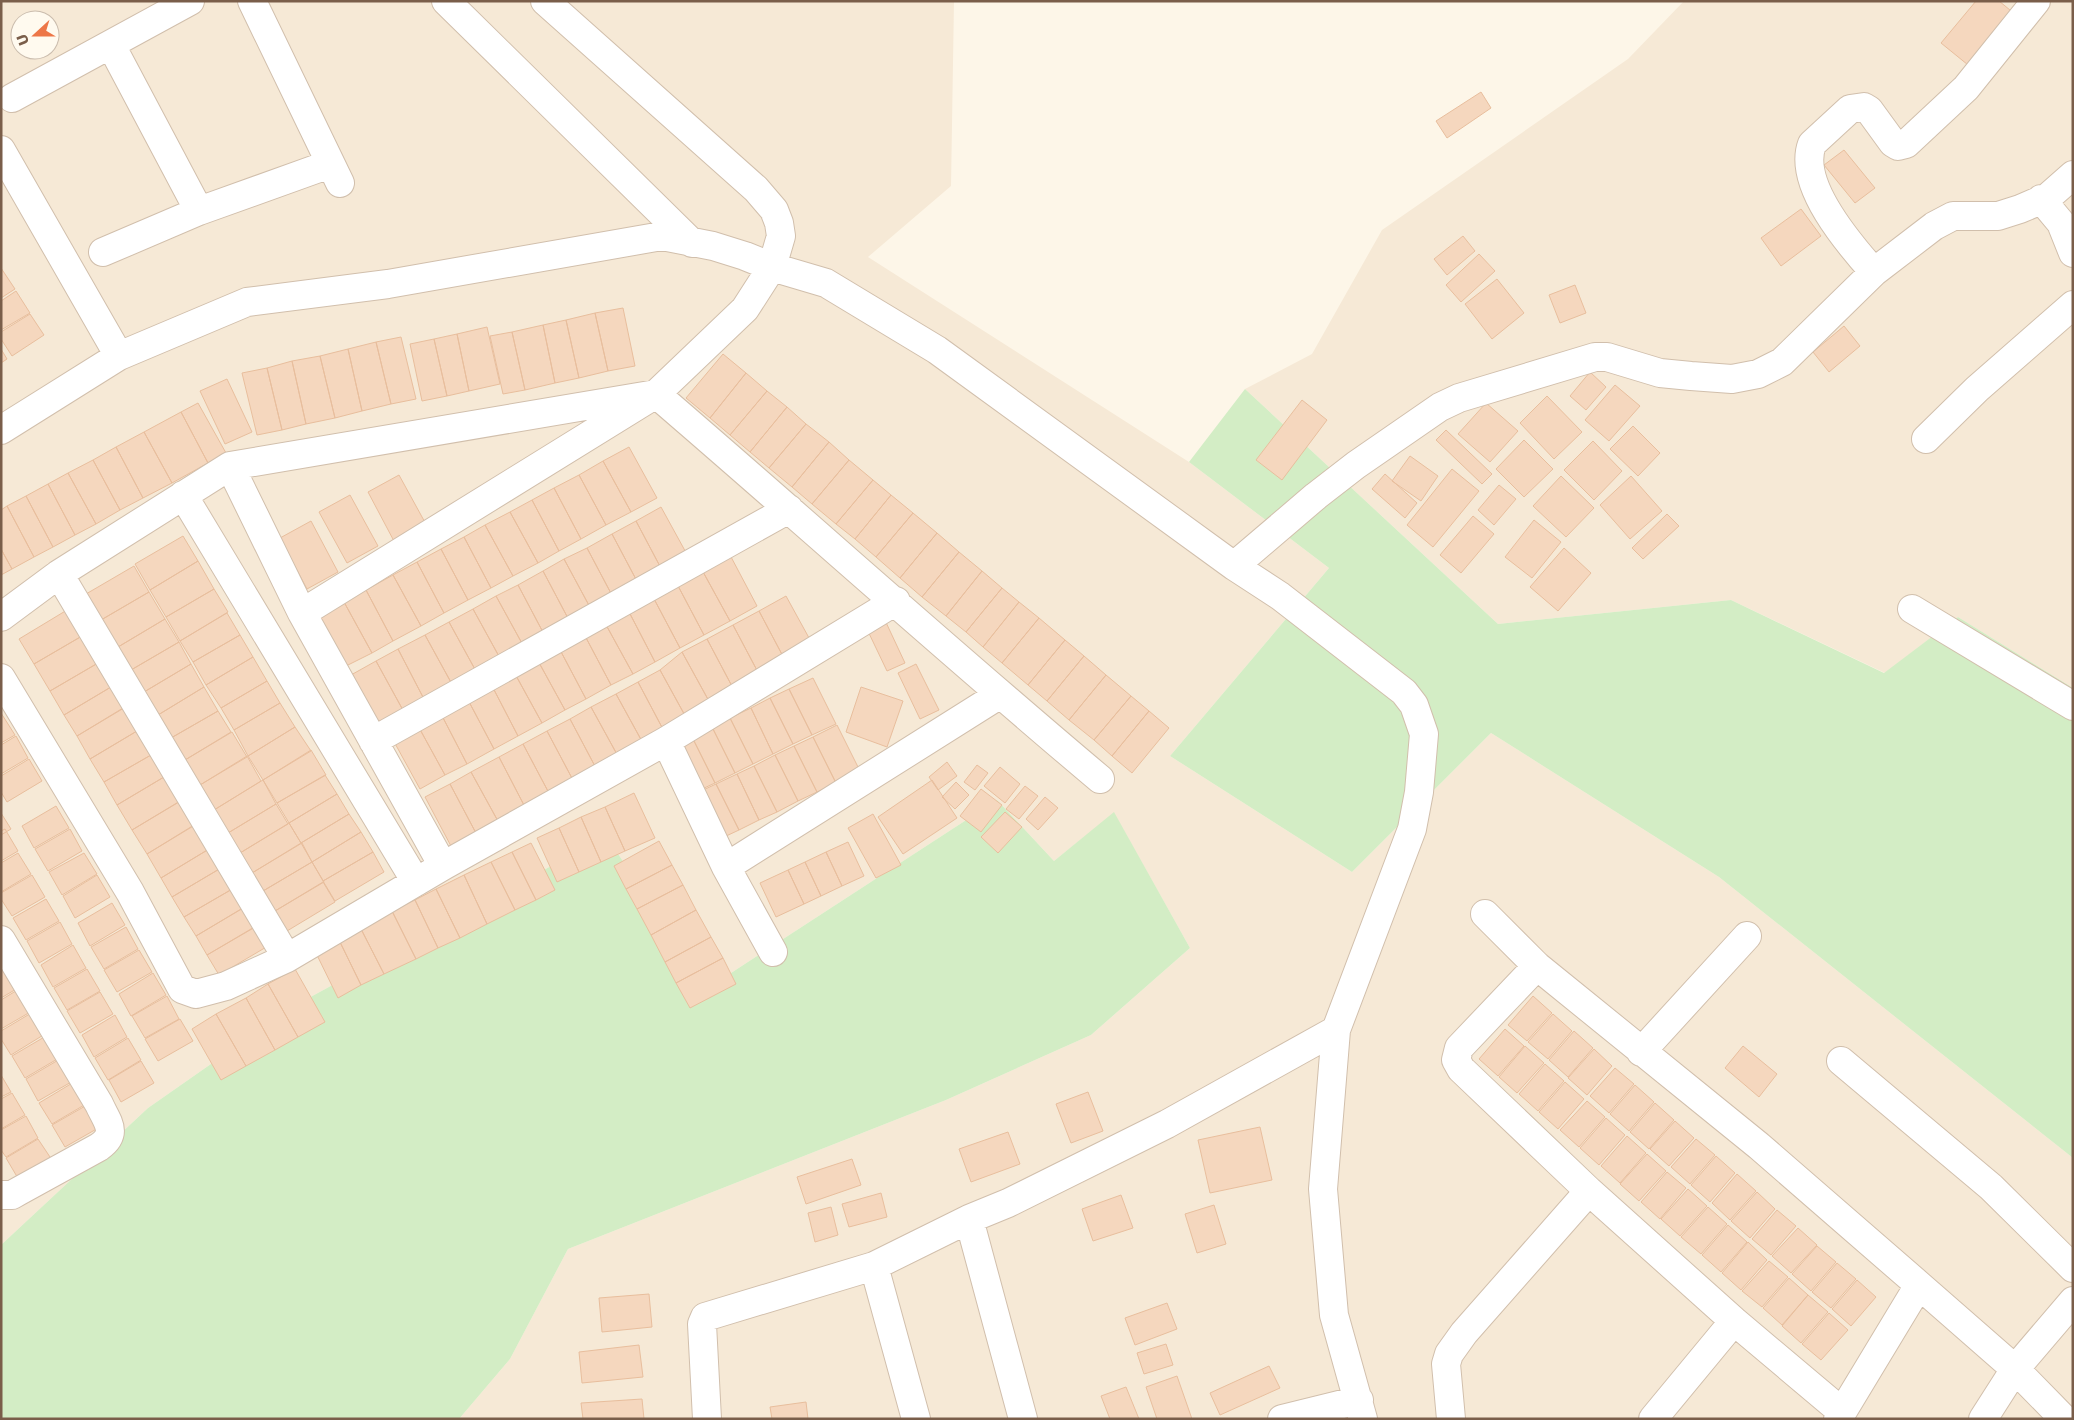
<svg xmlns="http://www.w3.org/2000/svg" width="2074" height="1420" font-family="'DejaVu Sans',sans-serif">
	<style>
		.residential { fill: #f6e9d6; fill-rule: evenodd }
		.green { fill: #d3edc5 }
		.building { fill: #f5d7be; stroke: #e8be9d }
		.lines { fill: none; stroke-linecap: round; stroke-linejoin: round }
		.street-casing { stroke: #d1bfac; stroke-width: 30 }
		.street { stroke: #fff; stroke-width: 28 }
	</style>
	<rect width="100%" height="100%" fill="#fdf6e8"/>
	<path class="residential" d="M1 1H954L951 186 868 257 1189 462 1329 568 1170 756 1352 872 1491 733 1719 877 2073 1158V1419H459L510 1359 568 1249 946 1100 1091 1035 1190 948 1114 813 1054 861 997 800 708 988 606 836 294 1006 148 1108 1 1245ZM20 20H50V50H20Z
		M1684 1H2073V688L1958 617 1885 673 1731 600 1498 624 1245 389 1312 354 1382 230 1628 59Z"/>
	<path class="green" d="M1245 389 1498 624 1731 600 1884 673 1958 617 2073 688V1158L1719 877 1491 733 1352 872 1170 756 1329 568 1189 462Z
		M997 800 1054 861 1114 812 1190 948 1091 1035 946 1100 568 1249 510 1359 459 1419H1V1245L148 1108 294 1006 606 836 708 988Z"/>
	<path class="building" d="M1976 1H1999L2016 15 1973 69 1941 43Z
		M1481 92 1491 108 1447 138 1436 121Z
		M1844 150 1875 188 1855 203 1824 165Z
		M1801 209 1821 236 1781 266 1761 238Z
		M1463 236 1475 251 1447 275 1434 259Z
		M1479 254 1495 271 1461 302 1446 285Z
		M1 268 15 289 1 298Z
		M1497 279 1524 313 1492 339 1465 304Z
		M1575 285 1586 313 1560 323 1549 295Z
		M16 291 30 313 1 330V301Z
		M623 308 635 366 608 371 595 313Z
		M595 313 608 371 579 378 566 320Z
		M30 314 44 335 12 356 1 339V332Z
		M566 320 579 378 555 383 543 325Z
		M543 325 555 383 525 390 512 332Z
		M1844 326 1860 346 1829 372 1813 352Z
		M487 327 500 384 469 391 457 334Z
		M512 332 525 390 503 394 490 336Z
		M457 334 469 391 447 396 434 339Z
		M401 337 416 399 391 404 376 342Z
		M434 339 447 396 422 401 410 344Z
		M376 342 391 404 362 411 348 349Z
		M1 349 7 359 1 363Z
		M348 349 362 411 335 418 320 356Z
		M723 354 746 373 710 418 686 398Z
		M320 356 335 418 306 424 292 361Z
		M292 361 306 424 282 430 267 368Z
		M267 368 282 430 257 435 242 373Z
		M1590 372 1606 387 1586 410 1570 396Z
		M746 373 767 391 730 435 710 418Z
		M227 379 252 432 225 444 200 391Z
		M1615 385 1640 406 1609 441 1585 420Z
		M767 391 787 407 750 452 730 435Z
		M1547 396 1582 432 1554 459 1520 423Z
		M1302 400 1327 420 1282 480 1256 460Z
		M198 403 226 453 208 463 181 412Z
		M1486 403 1518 431 1490 462 1458 434Z
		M787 407 806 424 769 468 750 452Z
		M181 412 208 463 172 483 144 432Z
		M806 424 829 442 792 487 769 468Z
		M1633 426 1660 453 1638 476 1610 449Z
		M1446 430 1492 474 1482 484 1436 440Z
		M144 432 172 483 143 498 116 447Z
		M1524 440 1553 469 1524 497 1496 469Z
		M1593 441 1622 471 1594 500 1564 470Z
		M829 442 849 460 812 504 792 487Z
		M116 447 143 498 120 510 93 460Z
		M629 447 657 498 631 512 603 461Z
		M1410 456 1438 476 1421 501 1392 481Z
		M93 460 120 510 96 524 68 473Z
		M849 460 873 480 836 524 812 504Z
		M603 461 631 512 606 525 579 475Z
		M1452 469 1479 491 1433 547 1407 525Z
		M68 473 96 524 75 535 48 484Z
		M1385 474 1417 503 1405 518 1372 489Z
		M399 475 427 526 395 543 368 492Z
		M579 475 606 525 581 539 554 488Z
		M1561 476 1594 508 1566 537 1533 506Z
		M1631 476 1662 511 1630 539 1600 505Z
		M873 480 891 495 855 539 836 524Z
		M48 484 75 535 53 547 26 496Z
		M1499 485 1516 499 1494 525 1478 510Z
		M554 488 581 539 559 551 532 500Z
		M350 495 378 546 347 563 319 512Z
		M891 495 913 513 876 557 855 539Z
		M26 496 53 547 34 557 7 506Z
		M532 500 559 551 538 563 510 512Z
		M7 506 34 557 12 569 1 549V510Z
		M661 507 689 558 663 572 636 521Z
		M510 512 538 563 513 576 485 525Z
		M913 513 937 533 900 578 876 557Z
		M1667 514 1679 526 1643 559 1632 548Z
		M1473 516 1494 534 1461 573 1440 555Z
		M1534 520 1561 542 1532 578 1505 557Z
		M311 521 338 572 307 589 280 538Z
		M636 521 663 572 639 585 612 534Z
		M485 525 513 576 491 588 464 537Z
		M937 533 959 552 922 597 900 578Z
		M612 534 639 585 614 599 587 548Z
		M183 536 198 561 150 590 135 564Z
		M464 537 491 588 468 600 441 549Z
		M587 548 614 599 592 611 564 559Z
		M1564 548 1591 573 1558 611 1530 587Z
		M1 549 12 569 1 575Z
		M441 549 468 600 444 613 417 562Z
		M959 552 982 571 946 616 922 597Z
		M730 555 757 606 730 621 702 570Z
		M564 559 592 611 570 622 543 571Z
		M198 561 214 589 166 617 150 590Z
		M417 562 444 613 421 626 393 575Z
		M134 566 149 592 101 620 86 594Z
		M702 570 730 621 704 635 677 584Z
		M543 571 570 622 545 636 518 585Z
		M982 571 1002 588 966 632 946 616Z
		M393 575 421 626 393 641 366 590Z
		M677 584 704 635 680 648 653 597Z
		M518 585 545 636 524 647 496 596Z
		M1002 588 1019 602 983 647 966 632Z
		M214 589 228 612 180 641 166 617Z
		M366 590 393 641 372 653 344 602Z
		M149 592 165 619 118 647 101 620Z
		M496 596 524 647 501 660 473 609Z
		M786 596 814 647 786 662 759 611Z
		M653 597 680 648 655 662 628 610Z
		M344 602 372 653 346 666 318 615Z
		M1019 602 1039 618 1002 663 983 647Z
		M473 609 501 660 477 673 449 622Z
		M67 610 82 636 34 664 19 639Z
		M628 610 655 662 633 674 605 623Z
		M759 611 786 662 760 676 733 625Z
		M227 613 240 635 193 662 180 641Z
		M883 616 905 663 887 671 865 625Z
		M1039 618 1065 640 1028 685 1002 663Z
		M165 619 179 642 131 670 118 647Z
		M449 622 477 673 453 686 425 635Z
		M605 623 633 674 611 685 584 634Z
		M733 625 760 676 734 690 707 639Z
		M584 634 611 685 586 699 559 648Z
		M240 635 253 657 206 685 193 662Z
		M425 635 453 686 425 701 398 649Z
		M82 636 98 663 50 691 34 664Z
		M707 639 734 690 710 703 682 652Z
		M1065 640 1084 656 1047 701 1028 685Z
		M179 642 191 664 144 692 131 670Z
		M559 648 586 699 565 710 537 659Z
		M398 649 425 701 404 712 376 661Z
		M682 652 710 703 688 721 660 670Z
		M1084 656 1106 675 1069 720 1047 701Z
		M253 657 267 681 221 708 206 685Z
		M537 659 565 710 542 723 514 672Z
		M376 661 404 712 378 726 351 675Z
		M98 663 111 687 64 715 50 691Z
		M191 664 204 687 158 715 144 692Z
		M916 664 939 710 920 719 898 673Z
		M660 670 688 721 665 733 638 682Z
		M514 672 542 723 518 736 491 684Z
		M1106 675 1131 696 1094 740 1069 720Z
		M813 678 836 724 812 735 789 689Z
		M267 681 280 703 234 730 221 708Z
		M638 682 665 733 644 745 616 694Z
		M491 684 518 736 494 749 467 698Z
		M111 687 124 708 77 736 64 715Z
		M204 687 218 711 171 738 158 715Z
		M861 687 903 701 887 747 846 732Z
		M789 689 812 735 793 744 770 698Z
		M616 694 644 745 619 758 591 707Z
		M1131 696 1149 711 1112 756 1094 740Z
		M467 698 494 749 467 764 440 712Z
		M770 698 793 744 773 754 751 708Z
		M280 703 295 727 248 756 234 730Z
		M591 707 619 758 597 770 570 719Z
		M123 708 137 731 90 759 77 736Z
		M751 708 773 754 753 764 730 718Z
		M218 711 231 732 185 760 171 738Z
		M1149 711 1169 728 1132 773 1112 756Z
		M440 712 467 764 445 775 417 724Z
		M1 713 15 735 1 743Z
		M730 718 753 764 735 773 712 727Z
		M570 719 597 770 574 782 547 731Z
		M417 724 445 775 420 789 392 738Z
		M837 725 860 771 836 783 813 737Z
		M295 727 311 751 263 780 248 756Z
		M712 727 735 773 715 783 692 737Z
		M137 731 151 755 104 782 90 759Z
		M547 731 574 782 550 795 523 744Z
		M232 732 247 757 200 785 185 760Z
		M16 736 28 758 1 774V745Z
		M692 737 715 783 700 790 677 744Z
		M813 737 836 783 817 792 794 746Z
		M523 744 550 795 526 809 499 757Z
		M794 746 817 792 798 801 775 755Z
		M311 750 326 775 277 803 263 780Z
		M151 755 164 777 117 805 104 782Z
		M775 755 798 801 777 812 754 766Z
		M247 756 261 781 214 810 200 785Z
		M499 757 526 809 499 823 471 772Z
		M29 759 42 781 7 802 1 792V776Z
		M947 762 957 776 938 790 929 777Z
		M977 765 988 773 975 790 964 782Z
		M754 766 777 812 759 820 737 774Z
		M1000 767 1020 784 1005 803 984 786Z
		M471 772 499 823 477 835 450 784Z
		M737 774 759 820 739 830 716 784Z
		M325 775 337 794 289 823 277 803Z
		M164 777 179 802 132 830 117 805Z
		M263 780 276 804 228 833 214 810Z
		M932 780 957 818 903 854 878 817Z
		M956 782 969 795 955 809 942 797Z
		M450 784 477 835 452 848 425 797Z
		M716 784 739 830 724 837 701 791Z
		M1025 786 1038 796 1019 819 1006 809Z
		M981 789 1002 805 981 832 960 816Z
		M634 793 655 838 625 851 605 807Z
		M337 794 349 814 301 843 289 823Z
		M1045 797 1058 808 1038 830 1026 819Z
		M180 801 194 825 147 854 132 830Z
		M276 804 288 824 240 853 228 833Z
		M56 806 69 828 34 848 22 826Z
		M605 807 625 851 601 862 581 817Z
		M1005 812 1022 827 998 853 981 837Z
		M1 813 11 829 1 835Z
		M349 814 361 832 312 862 301 843Z
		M873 814 901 865 876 878 848 828Z
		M581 817 601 862 579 872 559 828Z
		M289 823 301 843 252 873 240 853Z
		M195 825 209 849 161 878 147 854Z
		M559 828 579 872 557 882 537 838Z
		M5 829 18 851 1 861V831Z
		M70 829 82 851 48 871 35 849Z
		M361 832 373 852 323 881 312 862Z
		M659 841 672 865 626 889 614 866Z
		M848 842 864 876 842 886 826 852Z
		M302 843 312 862 263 891 252 873Z
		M531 843 555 890 536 900 512 852Z
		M209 849 221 868 172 897 161 878Z
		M373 852 384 872 335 901 323 881Z
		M512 852 536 900 515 910 491 862Z
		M826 852 842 886 821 896 805 862Z
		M18 853 31 874 1 892V863Z
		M84 853 97 874 62 895 49 872Z
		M312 862 324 882 275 911 263 891Z
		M491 862 515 910 487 924 464 875Z
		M805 862 821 896 804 904 788 870Z
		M672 865 683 885 637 909 626 889Z
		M221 868 234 888 184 917 172 897Z
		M788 870 804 904 776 917 760 883Z
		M32 875 45 897 12 916 1 899V893Z
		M97 875 110 897 75 918 63 896Z
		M464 875 487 924 460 938 436 889Z
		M323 882 335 902 287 931 275 911Z
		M683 885 696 910 651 935 637 909Z
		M234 888 246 906 196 936 184 917Z
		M436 889 460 938 438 948 415 900Z
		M46 899 59 921 26 940 13 918Z
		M415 900 438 948 416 959 392 911Z
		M112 903 125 925 90 946 78 923Z
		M245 907 257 926 207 955 196 936Z
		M696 910 711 937 665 962 651 935Z
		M392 911 416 959 384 974 360 927Z
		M60 922 72 944 39 963 27 941Z
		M256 926 268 946 219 975 207 955Z
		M126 927 138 949 104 969 91 947Z
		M360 927 384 974 361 985 338 938Z
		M711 937 723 958 676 983 665 962Z
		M338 938 361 985 338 998 314 949Z
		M73 945 86 968 53 987 41 965Z
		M139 950 152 972 117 992 104 970Z
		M723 958 736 984 690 1008 676 983Z
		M5 966 18 988 1 998V968Z
		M87 969 100 991 67 1010 54 988Z
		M295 969 325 1022 298 1037 268 984Z
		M153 973 166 995 131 1016 119 994Z
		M268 984 298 1037 275 1050 246 998Z
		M19 989 32 1011 1 1029V1000Z
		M100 992 113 1014 80 1033 67 1011Z
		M167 996 179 1019 145 1038 132 1016Z
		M1533 996 1552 1013 1527 1041 1508 1025Z
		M246 998 275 1050 246 1066 216 1014Z
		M33 1012 45 1034 11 1055 1 1039V1031Z
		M216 1014 246 1066 221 1080 192 1029Z
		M1553 1014 1572 1031 1548 1059 1528 1042Z
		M115 1015 127 1037 94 1057 82 1035Z
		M180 1019 193 1041 158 1061 145 1039Z
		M1505 1029 1524 1046 1498 1076 1479 1059Z
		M1574 1031 1593 1048 1568 1077 1549 1060Z
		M46 1036 59 1058 25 1078 12 1056Z
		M128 1038 141 1060 108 1080 95 1058Z
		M1525 1046 1544 1063 1517 1093 1499 1077Z
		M1743 1046 1777 1074 1759 1097 1725 1068Z
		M1594 1049 1612 1066 1587 1095 1568 1078Z
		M60 1059 73 1081 38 1101 26 1079Z
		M141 1061 154 1083 121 1102 109 1080Z
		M1545 1064 1564 1081 1538 1111 1519 1094Z
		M1615 1068 1634 1084 1609 1113 1590 1096Z
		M1 1075 11 1092 1 1097Z
		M74 1082 86 1104 52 1124 39 1103Z
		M1565 1082 1584 1099 1558 1129 1539 1112Z
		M1635 1085 1654 1102 1629 1131 1610 1114Z
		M1088 1092 1103 1131 1071 1143 1056 1104Z
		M12 1093 25 1115 1 1129V1099Z
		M1587 1101 1605 1117 1579 1147 1560 1130Z
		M1655 1103 1674 1120 1649 1149 1630 1132Z
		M87 1105 100 1127 65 1147 52 1125Z
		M26 1116 38 1138 6 1157 1 1150V1130Z
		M1606 1118 1625 1135 1599 1165 1580 1148Z
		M1675 1121 1694 1138 1669 1166 1650 1149Z
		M1260 1127 1272 1180 1210 1193 1198 1140Z
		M1008 1132 1020 1164 971 1182 959 1149Z
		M1627 1136 1646 1153 1620 1183 1601 1166Z
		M38 1139 52 1160 19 1180 6 1158Z
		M1696 1139 1715 1155 1690 1184 1671 1167Z
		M1647 1154 1666 1171 1639 1201 1620 1184Z
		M1716 1156 1735 1173 1710 1202 1691 1185Z
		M852 1159 861 1185 806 1204 797 1177Z
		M1667 1172 1686 1188 1660 1219 1641 1202Z
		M1737 1174 1756 1191 1730 1220 1712 1203Z
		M1688 1189 1707 1206 1680 1236 1661 1219Z
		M1757 1192 1775 1209 1750 1238 1731 1221Z
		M881 1193 887 1217 849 1227 842 1204Z
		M1121 1195 1133 1228 1093 1241 1082 1209Z
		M1214 1205 1226 1244 1197 1253 1185 1214Z
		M831 1207 838 1235 815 1242 808 1213Z
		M1708 1207 1727 1224 1701 1254 1681 1237Z
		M1777 1210 1796 1226 1771 1255 1752 1239Z
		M1728 1225 1747 1242 1721 1272 1702 1255Z
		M1798 1228 1817 1245 1791 1273 1772 1256Z
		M1748 1242 1767 1260 1741 1290 1722 1273Z
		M1817 1246 1836 1262 1811 1291 1792 1274Z
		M1769 1261 1788 1277 1762 1307 1742 1291Z
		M1837 1263 1856 1279 1831 1308 1812 1292Z
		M1789 1278 1808 1295 1782 1325 1763 1308Z
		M1857 1280 1876 1297 1851 1326 1832 1309Z
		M649 1294 652 1327 602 1332 599 1298Z
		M1808 1295 1828 1312 1801 1343 1782 1326Z
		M1167 1303 1177 1329 1135 1345 1125 1318Z
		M1829 1313 1848 1330 1821 1360 1802 1344Z
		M1166 1344 1173 1365 1144 1374 1137 1353Z
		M639 1345 643 1377 582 1383 579 1352Z
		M1269 1366 1280 1388 1220 1415 1210 1393Z
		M1177 1376 1192 1419H1157L1146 1387Z
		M1126 1387 1139 1419H1110L1101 1396Z
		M642 1399 644 1419H583L581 1403Z
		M806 1402 808 1419H772L770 1407Z"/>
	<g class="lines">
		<g class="street-casing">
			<path id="street" d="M252 1 340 183
				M446 1 692 243
				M111 45 199 211
				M12 98 190 1
				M1 150 119 356
				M2041 199 2061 223 2073 253
				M103 252 199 211 330 164
				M1874 272C1849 244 1797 184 1812 144L1850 109 1864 107 1869 110 1893 143 1898 146 1906 144 1966 88 2036 1
				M1 430 119 356 247 302 388 284 662 236 713 246 745 256 772 267 826 283 937 350 1234 566 1280 596 1404 692 1414 705 1424 734 1419 792 1412 829 1336 1030 1323 1189 1334 1315 1363 1419
				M1926 439 1977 389 2073 305
				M230 466 656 394 745 309 772 267 781 236 779 223 774 210 756 189 545 1
				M183 495 416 882
				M1234 566 1316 496 1356 465 1440 407 1459 398 1595 357H1607L1660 373 1691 376 1732 379 1758 374 1782 362 1874 272 1934 226 1953 216H1998L2020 209 2048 197 2073 175
				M59 574 287 958 443 866 666 741
				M1912 609 2073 706
				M302 613 656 394C805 522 950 653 1100 779
				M1 617 59 574 230 466 302 613 443 866
				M1 678 130 892 182 989 196 994 226 986 287 958
				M373 741 789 509
				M726 867 999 695
				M1485 914 1537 966 1759 1146 1919 1285 2015 1369 2064 1419
				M1 940 99 1104C107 1122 119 1133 99 1147L19 1191 12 1195H1
				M773 952 726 867 666 741 896 601
				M1537 966 1459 1048 1456 1060 1461 1069 1589 1191 1734 1321 1842 1412
				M1641 1052 1747 936
				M1841 1061 1991 1187 2073 1268
				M969 1219 1008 1203 1167 1124 1336 1030
				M707 1419 702 1324 705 1317 874 1266
				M916 1419 874 1266 969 1219 1023 1419
				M1282 1419 1359 1400
				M1451 1419 1446 1364 1449 1354 1464 1333 1589 1191
				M1653 1419 1734 1321
				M1838 1419 1919 1285
				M1983 1419 2015 1369 2073 1301"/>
		</g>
		<use href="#street" class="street"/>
	</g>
	<rect width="2074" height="1420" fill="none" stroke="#7a5e4a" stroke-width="5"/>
	<g transform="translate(35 35) rotate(249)"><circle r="24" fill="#fffaef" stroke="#cabcad"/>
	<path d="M0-4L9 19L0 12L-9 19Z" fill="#ed7647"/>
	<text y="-8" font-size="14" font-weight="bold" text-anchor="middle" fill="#7a5e4a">U</text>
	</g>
</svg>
